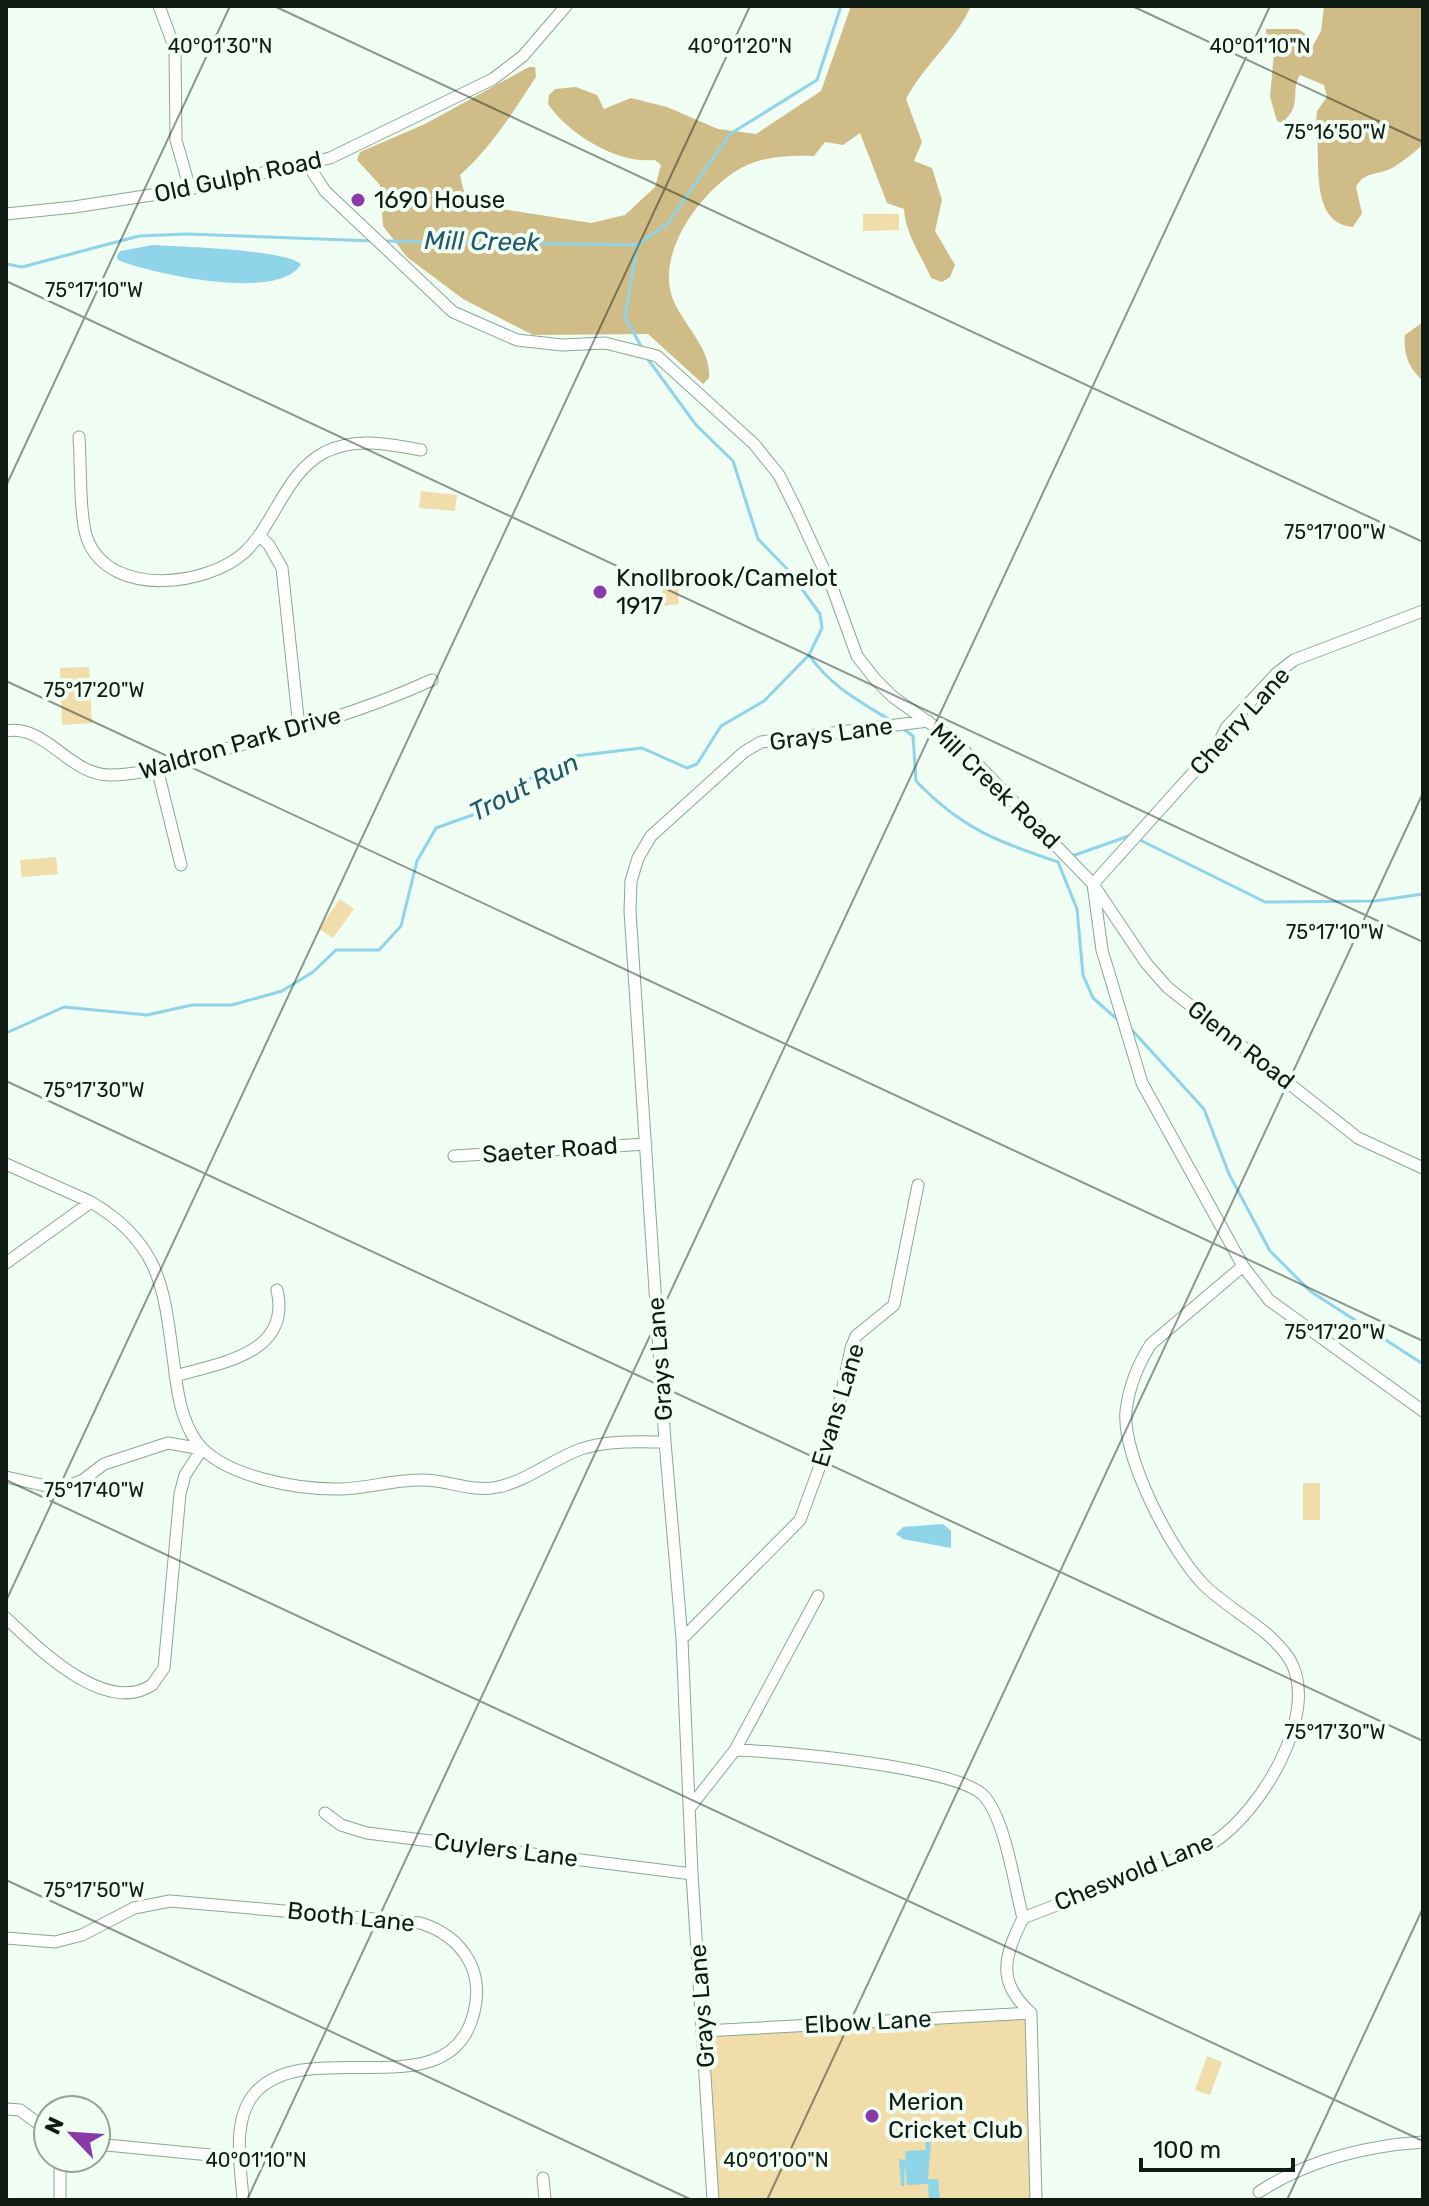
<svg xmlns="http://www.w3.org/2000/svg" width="1429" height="2206" font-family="Rubik,sans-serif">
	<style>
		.green { fill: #f1dda9 }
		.forest { fill: #d0bc86 }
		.water { fill: #8fd4e8 }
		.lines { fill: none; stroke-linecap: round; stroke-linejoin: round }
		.stream { stroke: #8fd4e8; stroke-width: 3 }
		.minor-casing { stroke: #88a991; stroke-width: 13 }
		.minor { stroke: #fff; stroke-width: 11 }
		.ticks { fill: none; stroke: #0f1b13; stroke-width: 2; stroke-opacity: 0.45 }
		.poi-dot { fill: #883aab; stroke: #f0fef4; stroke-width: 3 }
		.labels { text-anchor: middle; stroke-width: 8; stroke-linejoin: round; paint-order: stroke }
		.street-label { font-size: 24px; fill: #0f1b13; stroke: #f0fef4 }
		.poi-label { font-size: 24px; fill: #0f1b13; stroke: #f0fef4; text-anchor: start }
		.water-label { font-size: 26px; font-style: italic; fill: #205967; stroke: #f0fef4 }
		.ticks-label { font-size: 20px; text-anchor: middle; fill: #0f1b13; stroke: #f0fef4; stroke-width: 8; stroke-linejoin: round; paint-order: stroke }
	</style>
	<rect width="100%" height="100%" fill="#f0fef4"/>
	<path class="green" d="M863 214H899V230L863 231Z
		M421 491 457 495 455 511 419 508Z
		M677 568 679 604 663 606 661 569Z
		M89 667 92 723 62 725 60 668Z
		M56 857 58 874 22 877 20 860Z
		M340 899 354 909 333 938 319 929Z
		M1303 1483H1320V1520H1303Z
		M1031 2013 1036 2200H714L704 2031Z
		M1207 2056 1222 2062 1210 2095 1195 2090Z"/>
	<path class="forest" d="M851 6H971C955 41 924 65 906 99L922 142 914 161 932 168 942 200 935 231 955 265 950 277 942 282 931 278C921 255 905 233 904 209L887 203 860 133 843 145 825 142 814 156C791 155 769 156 747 165 708 183 661 243 670 289 676 320 712 345 709 378L703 384 648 334 533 335 463 299 407 257 383 226 380 185 357 160 360 152 425 124 529 67H535L536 77C513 112 491 148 460 175L464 192 483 206 591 223 625 215 655 187 661 165 655 160C618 164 569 135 548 104L549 95 555 89 576 87 597 95 604 109 631 98 667 107 718 129 756 134 821 91Z
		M1324 6H1423V144C1417 151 1402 162 1394 167 1379 176 1365 170 1356 187L1362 213 1353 227C1307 223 1322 157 1316 123L1317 111 1327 97 1324 85 1300 75C1289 93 1304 103 1282 123L1277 121 1270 97 1274 53 1267 43 1266 29H1298L1307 35 1304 42 1311 49 1321 31Z
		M1423 322V381C1409 368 1403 355 1405 335Z"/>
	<path class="water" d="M153 245C181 247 283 249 301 264 280 302 152 274 118 260L117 256 120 251Z
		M943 1524 951 1531V1548L903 1539 896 1534 903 1527Z
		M925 2142H931L928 2179H938L940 2199H929L928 2184 907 2185 905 2164 904 2186H901L899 2159 905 2160 906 2151 926 2150Z"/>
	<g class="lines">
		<path class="stream" d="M385 241 637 245 667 224 730 134 817 80 841 6
			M637 245 625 317 642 348
			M6 264 22 267 139 236 187 234 373 241
			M809 655C831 687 861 702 893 722
			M902 728 913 736 916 781C962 829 997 841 1058 862L1077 909 1083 975 1093 998 1118 1020
			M1140 840 1265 902 1375 901 1423 894
			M1072 856 1129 836
			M1131 1029 1204 1109 1229 1174 1270 1251 1310 1291 1423 1364
			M6 1033 64 1007 147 1015 192 1005H232L282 991 313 972 336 950H379L401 926 417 861 436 828 478 813 515 786 575 756 642 748 687 768 697 764 721 726 764 701 809 655 822 628 820 614 789 571 758 539 733 461 696 425 647 358"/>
		<g class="minor-casing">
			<path id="minor" d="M159 6 175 49 176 140 190 189
				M308 165 325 191 453 312 517 340 562 345 605 343 657 356 754 444 779 475 796 509 832 587 857 656 875 679 893 697 955 741 1093 884 1102 950 1142 1083 1243 1266 1269 1300 1423 1411
				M6 214 74 207 190 189 330 158 493 79 523 56 566 6
				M79 437C81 462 79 520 88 541 112 598 208 586 245 552 276 522 285 473 325 452 356 437 388 444 421 450
				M259 535 269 545 282 568 299 727
				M1423 611 1294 660 1277 673 1226 728 1218 745 1093 884 1146 963 1167 987 1358 1138 1423 1168
				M6 731C46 724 69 775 110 775 144 775 179 762 211 753 286 733 362 712 432 680
				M157 768 181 865
				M454 1156 646 1144
				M6 1164 91 1202
				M6 1263 91 1202C165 1246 164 1294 175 1372 178 1397 182 1420 196 1441 222 1477 299 1490 342 1489 368 1488 394 1480 420 1480 447 1479 471 1493 498 1487 527 1481 553 1459 581 1449 607 1440 638 1442 665 1442
				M175 1376C220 1363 292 1354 277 1290
				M6 1477 60 1489 83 1480 104 1464 168 1443 202 1449
				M6 1618C37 1647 105 1716 152 1685L164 1668 180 1494 185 1475 202 1449
				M682 1639 800 1520 835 1425 851 1348 856 1336 894 1305 918 1185
				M735 1750 818 1596
				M691 1806 735 1750C779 1751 958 1767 984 1796 1006 1821 1014 1885 1023 1918
				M325 1813 341 1825 367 1833 692 1874
				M6 1938 55 1942 82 1935 134 1908 170 1901 420 1923C440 1929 457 1940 468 1959 477 1974 479 1994 474 2012 451 2112 308 2033 255 2093 231 2120 241 2167 243 2200
				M704 2031 1031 2013
				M6 2109 20 2110 48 2131
				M96 2144 241 2158
				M60 2158V2200
				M543 2178 545 2200
				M1259 2192C1308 2160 1365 2146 1423 2142
				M713 2200 692 1874 682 1639 665 1442 630 911 631 881 638 858 651 836 744 752 761 742 928 721
				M1036 2200 1031 2013C996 1982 1004 1957 1023 1918 1064 1902 1105 1886 1147 1870 1169 1861 1193 1854 1214 1842 1260 1812 1321 1714 1290 1660 1270 1628 1230 1611 1204 1585 1172 1553 1122 1457 1126 1411 1129 1387 1138 1364 1151 1344L1243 1266"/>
		</g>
		<use href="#minor" class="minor"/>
	</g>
	<path class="ticks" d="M274 6 1423 542M1132 6 1423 142M6 281 1423 942M6 486 230 6M6 681 1423 1341M6 1081 1423 1741M6 1480 1423 2141M6 1601 750 6M6 1880 692 2200M247 2200 1270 6M767 2200 1423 793M1287 2200 1423 1908"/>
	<g class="poi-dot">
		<circle cx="358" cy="200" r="8"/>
		<circle cx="600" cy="592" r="8"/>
		<circle cx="872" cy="2116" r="8"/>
	</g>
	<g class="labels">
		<g class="street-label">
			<text transform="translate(238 177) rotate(-12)" y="8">Old Gulph Road</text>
			<text transform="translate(1240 721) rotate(-48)" y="8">Cherry Lane</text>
			<text transform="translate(831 734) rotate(-8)" y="8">Grays Lane</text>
			<text transform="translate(240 743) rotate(-16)" y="8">Waldron Park Drive</text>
			<text transform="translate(995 786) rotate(44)" y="8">Mill Creek Road</text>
			<text transform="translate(1241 1045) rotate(38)" y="8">Glenn Road</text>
			<text transform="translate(550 1150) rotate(-4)" y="8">Saeter Road</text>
			<text transform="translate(660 1359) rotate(-94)" y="8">Grays Lane</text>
			<text transform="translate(838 1405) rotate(-73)" y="8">Evans Lane</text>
			<text transform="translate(506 1850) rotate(7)" y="8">Cuylers Lane</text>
			<text transform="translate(1134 1872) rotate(-22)" y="8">Cheswold Lane</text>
			<text transform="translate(351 1917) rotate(6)" y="8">Booth Lane</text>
			<text transform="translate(702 2006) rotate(-94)" y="8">Grays Lane</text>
			<text transform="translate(868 2022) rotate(-3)" y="8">Elbow Lane</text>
		</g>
		<g class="poi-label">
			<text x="374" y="208">1690 House</text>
			<text x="616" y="586">Knollbrook/Camelot<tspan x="616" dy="28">1917</tspan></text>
			<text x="888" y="2110">Merion<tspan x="888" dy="28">Cricket Club</tspan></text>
		</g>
		<g class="water-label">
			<text transform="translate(482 241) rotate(1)" y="9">Mill Creek</text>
			<text transform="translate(524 787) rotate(-27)" y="9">Trout Run</text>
		</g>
	</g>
	<g class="ticks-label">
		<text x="220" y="53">40°01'30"N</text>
		<text x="740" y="53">40°01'20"N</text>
		<text x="1260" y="53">40°01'10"N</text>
		<text x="1335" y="139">75°16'50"W</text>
		<text x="94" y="297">75°17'10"W</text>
		<text x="1335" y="539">75°17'00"W</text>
		<text x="94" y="697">75°17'20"W</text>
		<text x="1335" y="939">75°17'10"W</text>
		<text x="94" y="1097">75°17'30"W</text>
		<text x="1335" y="1339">75°17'20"W</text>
		<text x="94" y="1497">75°17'40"W</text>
		<text x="1335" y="1739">75°17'30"W</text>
		<text x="94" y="1897">75°17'50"W</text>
		<text x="256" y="2167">40°01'10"N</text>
		<text x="776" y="2167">40°01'00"N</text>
	</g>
	<rect width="1429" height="2206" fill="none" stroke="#0f1b13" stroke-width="16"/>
	<g transform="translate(72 2134) rotate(295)"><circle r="38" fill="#f0fef4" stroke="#96a39a" stroke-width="2"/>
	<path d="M0-6L14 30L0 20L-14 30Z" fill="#883aab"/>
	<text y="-12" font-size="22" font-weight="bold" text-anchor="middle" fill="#0f1b13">N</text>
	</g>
	<path d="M1141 2158v12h152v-12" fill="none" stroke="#0f1b13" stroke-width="4"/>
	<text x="1153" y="2158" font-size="24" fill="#0f1b13" stroke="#f0fef4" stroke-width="6" paint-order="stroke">100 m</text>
</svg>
